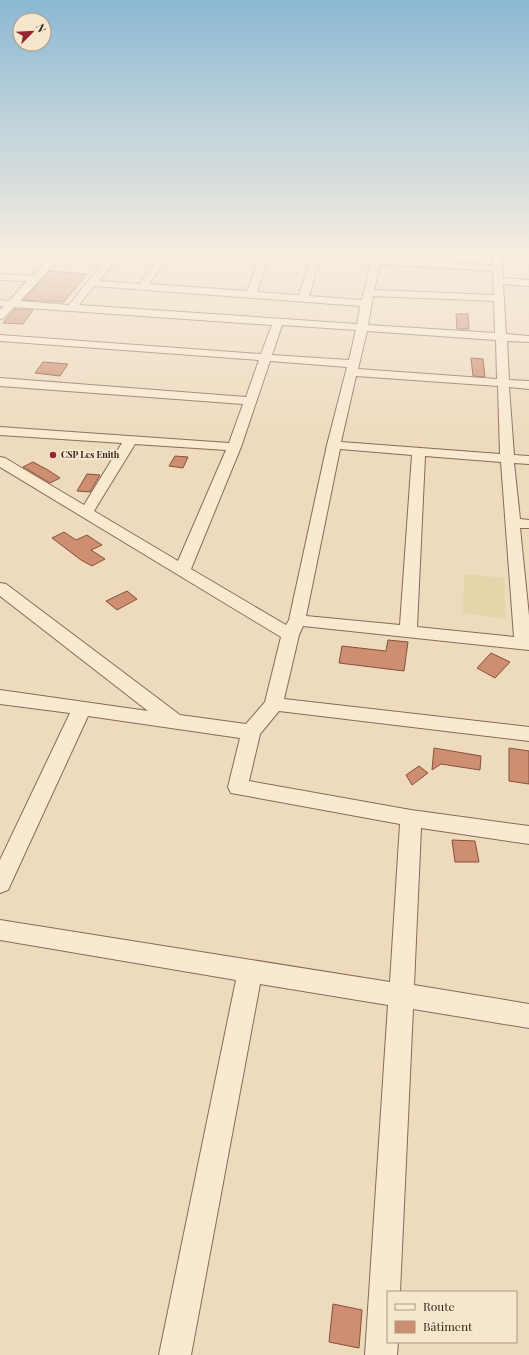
<svg xmlns="http://www.w3.org/2000/svg" width="529" height="1355" font-family="'Playfair Display',serif">
	<style>
		.farmland { fill: #e4d5aa }
		.building { fill: #ce8e71; stroke: #86513b }
		.lines { fill: none; stroke-linecap: round; stroke-linejoin: round }
		.minor-casing { stroke: #866b56; stroke-width: 2 }
		.minor { fill: #f9e9d0; fill-rule: evenodd }
		.poi-dot { fill: #962531; stroke: #f6e6cc; stroke-width: 1.5 }
		.labels { text-anchor: middle; stroke-width: 4; stroke-linejoin: round; paint-order: stroke }
		.far-poi-label { font-size: 9px; font-weight: bold; fill: #35251b; stroke: #f6e6cc; text-anchor: start }
	</style>
	<rect width="100%" height="100%" fill="#eedabd"/>
	<path class="farmland" d="M464 574 504 578 506 619 463 613Z"/>
	<path class="building" d="M50 271 87 274 64 302 23 300Z
		M15 309 33 310 23 324 3 323Z
		M456 314H468L469 329H457Z
		M471 358 483 359 485 377 473 376Z
		M43 362 68 364 60 376 35 373Z
		M175 456 188 457 183 468 169 466Z
		M33 462 48 470 60 478 50 483 23 467Z
		M87 474 100 475 90 492 77 491Z
		M64 532 76 540 87 535 102 545 91 550 105 559 92 566 81 560 52 538Z
		M127 591 137 599 117 610 106 601Z
		M388 640 408 642 404 671 339 663 342 646 386 651Z
		M491 653 510 662 495 678 477 668Z
		M434 748 481 756 480 770 441 764 432 770Z
		M509 748 529 751V784L509 781Z
		M419 766 428 773 412 785 406 775Z
		M452 840 475 841 479 862H455Z
		M333 1304 362 1310 359 1348 329 1342Z"/>
	<g class="lines">
		<g class="minor-casing">
			<path id="minor" d="M53 255H63L20 301 69 305 109 255H119L99 281 140 284 161 255H169L149 284 247 291 261 255H270L257 292 299 295 312 255H321L309 296 362 300 373 255H381V259L493 265V255H501L503 278 529 280V286L503 284 506 334 529 336V342L507 341 509 380 529 381V389L509 387 514 455 529 456V464L514 463 520 519 529 520V528H520L529 616V650L303 626 299 635 284 699 529 727V741L279 711 260 734 249 781 411 810 529 826V844L421 828 414 985 529 1004V1028L413 1009 400 1292H388V1342H398L397 1355H365L388 1005 260 984 191 1355H159L236 980 0 940V920L390 982 400 824 231 793 228 787 240 738 88 716 8 890 0 893V860L70 713 0 704V690L148 711 0 596V583L6 584 180 715 246 724 265 702 281 637 0 467V457L5 458 84 505 122 443 0 435V427L229 443 243 404 0 386V378L246 397 259 360 0 341V335L261 354 272 325 14 307 4 318 0 319V310L4 306H0V300L9 301 27 281 0 280V274L33 276ZM380 264 493 271 494 295 374 290ZM94 286 360 306 357 324 79 305ZM373 296 494 301 495 333 368 325ZM282 325 356 330 349 360 272 355ZM367 331 496 340 497 379 358 369ZM270 361 347 367 327 445 289 620 286 625 191 569 241 447ZM356 376 498 386 500 454 341 442ZM135 444 226 450 178 561 94 511ZM340 449 412 455 400 625 306 616ZM425 456 501 462 514 637 417 627Z"/>
		</g>
		<use href="#minor" class="minor"/>
	</g>
	<linearGradient id="sky" x2="0" y2="1"><stop stop-color="#8bb8d3"/><stop offset="0.57" stop-color="#f7eee1"/><stop offset="1" stop-color="#f7eee1" stop-opacity="0"/></linearGradient>
	<rect width="529" height="444" fill="url(#sky)"/>
	<circle class="poi-dot" cx="53" cy="455" r="4"/>
	<g class="labels">
		<g class="far-poi-label">
			<text x="61" y="458">CSP Les Enith</text>
		</g>
	</g>
	<rect x="387" y="1291" width="130" height="52" fill="#f6e6cc" stroke="#a99985"/>
	<rect x="395" y="1304" width="20" height="6" fill="#f9e9d0" stroke="#a99985"/>
	<text x="423" y="1311" font-size="12" fill="#35251b">Route</text>
	<rect x="395" y="1321" width="20" height="12" fill="#ce8e71" stroke="#a99985"/>
	<text x="423" y="1331" font-size="12" fill="#35251b">Bâtiment</text>
	<g transform="translate(32 32) rotate(66)"><circle r="19" fill="#f6e6cc" stroke="#a99985"/>
	<path d="M0-3L7 15L0 10L-7 15Z" fill="#962531"/>
	<text y="-6" font-size="11" font-weight="bold" text-anchor="middle" fill="#35251b">N</text>
	</g>
</svg>
